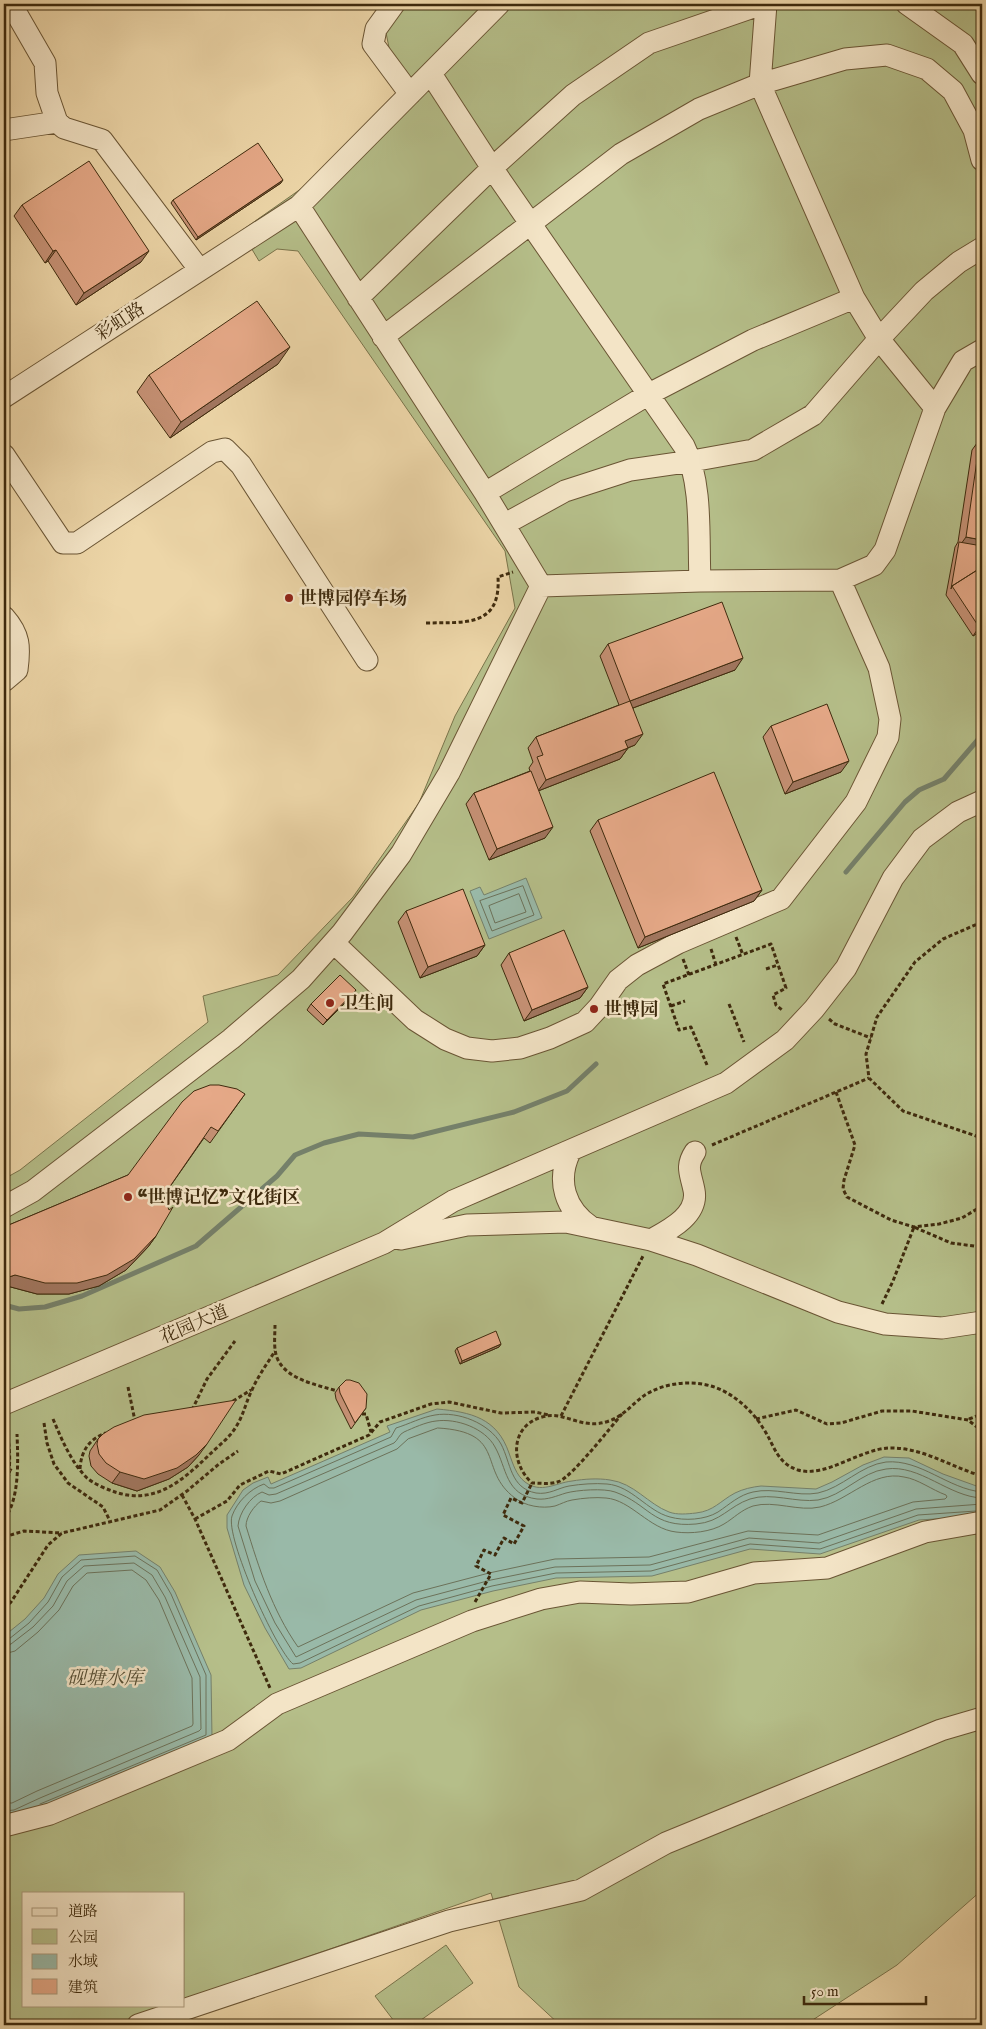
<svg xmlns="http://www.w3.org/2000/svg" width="986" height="2029" font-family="'IM FELL English','Noto Serif SC',serif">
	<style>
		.green { fill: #b5be89; stroke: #7a744b }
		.water { fill: #99b9a8; stroke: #75806a }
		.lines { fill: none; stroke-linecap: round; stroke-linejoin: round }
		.shore { stroke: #6c725a; stroke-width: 1 }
		.stream { stroke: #75806a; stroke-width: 5 }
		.minor-casing { stroke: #6a5534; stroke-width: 23 }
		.path { stroke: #3e2a0d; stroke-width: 3; stroke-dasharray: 4 2.5; stroke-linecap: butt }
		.minor { stroke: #f3e4c6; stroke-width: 21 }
		.wall { fill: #c69175; stroke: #3e2a0d }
		.shaded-wall { fill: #a1765f; stroke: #3e2a0d }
		.building { fill: #e6a988; stroke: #3e2a0d }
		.poi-dot { fill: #8f2418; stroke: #f3e4c6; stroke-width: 2 }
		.labels { text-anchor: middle; stroke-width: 5; stroke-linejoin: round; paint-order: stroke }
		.street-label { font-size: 18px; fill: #3e2a0d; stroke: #f3e4c6 }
		.poi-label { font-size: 18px; font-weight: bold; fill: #3e2a0d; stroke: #f3e4c6; text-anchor: start }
		.water-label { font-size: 19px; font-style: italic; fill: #554e34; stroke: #f3e4c6 }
	</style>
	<rect width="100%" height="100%" fill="#edd6a8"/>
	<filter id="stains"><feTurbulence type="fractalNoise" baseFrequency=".004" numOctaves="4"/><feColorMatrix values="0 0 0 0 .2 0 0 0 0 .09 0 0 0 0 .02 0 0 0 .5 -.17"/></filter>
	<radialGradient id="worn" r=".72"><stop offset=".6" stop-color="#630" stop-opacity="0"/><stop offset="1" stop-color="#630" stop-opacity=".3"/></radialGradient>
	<path class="green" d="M384 4H982V1890L897 1965 805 2025H560L519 1987 491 1893 184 2000V1893H24V2005H170L113 2025H4V1179L20 1170 208 1022 203 996 278 975 353 897 419 803 455 716 515 608 505 551 298 251 277 249 259 261 241 231 315 179 398 92 381 8Z
		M446 1945 473 1983 414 2025H397L375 1996Z"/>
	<path class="water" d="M526 878 542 918 489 939 470 891 480 887 484 895Z
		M437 1409C471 1412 497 1418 509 1453 513 1464 516 1475 525 1482 541 1494 555 1483 572 1481 584 1479 598 1478 610 1480 634 1483 648 1504 669 1512 677 1515 687 1514 696 1513 714 1511 720 1501 735 1493 743 1489 752 1487 761 1486L816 1489 832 1482 863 1465 884 1457 909 1458 943 1474 982 1488V1516L919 1520 820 1554 750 1549 652 1576 556 1578 493 1591 421 1610 301 1668 289 1669 265 1628 244 1585 227 1528V1515L243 1490 253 1483 268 1477 271 1484 390 1432 387 1426Z
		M136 1551 160 1567 175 1592 211 1675 212 1738 4 1822V1636L25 1619 44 1598 58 1574 79 1555Z"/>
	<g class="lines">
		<path class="shore" d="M523 886 534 915 492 931 480 901Z
			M519 894 526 912 495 923 489 906Z
			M438 1428C508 1432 477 1470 515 1498 525 1506 542 1509 555 1506 561 1504 566 1501 572 1500 583 1498 596 1497 606 1498 631 1500 649 1529 676 1532 691 1534 711 1532 724 1524 734 1518 741 1510 753 1506 774 1500 799 1512 820 1507 849 1500 873 1470 904 1477 918 1479 932 1490 946 1495L947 1497 945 1499 913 1502 818 1535 748 1531 649 1557 555 1559 489 1573 413 1593 298 1647C272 1610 259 1568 246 1526 246 1517 254 1506 261 1501L271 1503 280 1501 397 1449 408 1439Z
			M982 1498C949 1497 920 1464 886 1469 861 1472 843 1496 818 1500 796 1503 771 1492 750 1499 729 1506 721 1522 696 1524 652 1528 649 1504 615 1492 604 1488 577 1490 566 1493 556 1496 548 1500 537 1499 505 1495 507 1468 495 1447 485 1428 456 1418 436 1421 426 1422 413 1428 404 1432 399 1434 398 1440 394 1443L276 1494 269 1495 262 1492C250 1497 239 1513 238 1526L255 1581 275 1623 296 1657 416 1600 491 1580 555 1567 650 1565 749 1538 819 1543 916 1509 982 1504
			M976 1511 918 1515 820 1549 750 1544 651 1571 556 1573 492 1586 419 1606 300 1663 293 1664C276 1650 225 1537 232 1516 237 1502 250 1489 264 1484L269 1488H274L391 1437 396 1428C409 1424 422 1417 435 1415 458 1411 489 1423 501 1444 511 1463 510 1488 536 1493 549 1495 558 1488 569 1486 581 1484 595 1483 607 1484 632 1486 647 1511 670 1517 684 1521 705 1520 718 1512 730 1504 739 1495 753 1492 774 1487 797 1497 818 1493 842 1488 861 1465 886 1462 921 1459 948 1489 982 1492
			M4 1640 9 1639 29 1623 48 1602 62 1577 81 1560 135 1556 157 1570 171 1594 206 1675V1735L40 1804
			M4 1646 11 1644 33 1627 53 1606 67 1581 84 1566 134 1563 152 1575 165 1597 200 1677 201 1729 199 1731 40 1798 14 1810 4 1811
			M4 1654 15 1651 38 1632 59 1610 73 1586 87 1573 132 1570 146 1580 159 1600 192 1678 193 1724 192 1726 37 1791 12 1803H4"/>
		<path class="stream" d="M846 872 905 802 919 790 944 779 982 735
			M4 1305 19 1309 45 1307 82 1296 196 1246 277 1176 295 1155 324 1143 359 1134 413 1137 514 1112 567 1091 596 1064"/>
		<g class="minor-casing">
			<path id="minor" d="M11 4 45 63 47 93 57 122 64 128 102 140 199 269
				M394 4 376 29 373 44 410 94
				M766 4 760 84 854 298 879 339 935 408
				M907 4 963 44 982 74
				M431 74 492 168 684 446C703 483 698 540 700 581
				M4 130 57 122
				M299 206 485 493 541 586
				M358 298 492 168 573 95 649 43 762 4
				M383 337 621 154 699 109 760 84 845 59 887 55 927 69 953 91 974 130 982 160
				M4 397 299 206 499 4
				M4 455 63 543H77L212 452 225 449 241 465 367 660
				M485 493 649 394 753 340 854 298
				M505 524 565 491 630 470 692 461 753 450 813 415 879 339 924 291 959 262 982 248
				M541 586 700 581 840 580
				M4 617C20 635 20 647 17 670L4 681
				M334 943 415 1020 445 1039 467 1048 492 1051 520 1048 550 1038 585 1022 599 1007 618 980 637 965 678 943 781 899 856 802 888 737 890 719 879 668 840 580 874 565 885 550 935 408 963 361 982 350
				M570 1152C556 1181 565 1209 591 1227
				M4 1207 33 1191 231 1039 301 979 342 933 401 854 449 773 541 586
				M401 1239 467 1225 566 1222 651 1240 697 1255 838 1312 885 1324 942 1328 982 1322
				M651 1240C669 1230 699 1215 694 1190 691 1174 685 1167 695 1152
				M4 1404 384 1243 453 1201 726 1083 785 1040 814 1009 846 968 893 878 922 839 958 812 982 801
				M4 1826 50 1814 228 1740 277 1704 472 1621 541 1599 580 1592 631 1594 688 1592 754 1573 827 1568 925 1532 982 1522
				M138 2025 449 1921 581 1890 666 1843 941 1730 982 1718"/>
		</g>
		<path class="path" d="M426 623C464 622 501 628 498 577L513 572
			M982 922 943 939 915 962 877 1017 866 1054 869 1078 903 1111 982 1138
			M736 937 743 955
			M711 949 716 965
			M683 959 689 975
			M766 969 778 965
			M729 1004 744 1042
			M671 1006 685 1001
			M829 1019 835 1024 871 1038
			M707 1065 691 1027 679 1030 663 984 771 944 786 988 773 995 776 1005 782 1010
			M836 1092 855 1145 844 1180 843 1189 847 1197 891 1220 914 1227 939 1224 962 1218 982 1206
			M712 1145 869 1078
			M882 1304 893 1281 914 1227 951 1243 982 1247
			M275 1325C275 1336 273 1350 278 1360 288 1380 318 1385 337 1391
			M128 1387 135 1421
			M233 1401 251 1390
			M192 1410 207 1379 235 1341
			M362 1414H366L371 1432
			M622 1414C610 1428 574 1474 560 1481 551 1485 542 1483 532 1483 510 1463 510 1426 542 1417 565 1410 581 1431 609 1421 624 1416 633 1403 645 1395 664 1383 690 1380 711 1386 732 1392 752 1410 763 1428 774 1444 776 1463 798 1470 826 1478 860 1449 889 1448 922 1447 951 1467 982 1476
			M561 1416 643 1256
			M53 1419C62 1440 71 1462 87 1478 94 1484 106 1489 115 1492 154 1505 181 1482 208 1456 215 1449 224 1442 230 1435 243 1420 244 1406 252 1390 258 1376 267 1364 275 1351
			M756 1419 796 1410 827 1424 841 1423 882 1411H912L968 1420 982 1431
			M969 1419 982 1414
			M44 1423 47 1443 54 1464 68 1483 103 1507 110 1521
			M80 1469C81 1451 89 1439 106 1433
			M182 1495 195 1519 270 1688
			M4 1498C10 1477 11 1459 8 1438
			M4 1519C20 1500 18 1459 17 1434
			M195 1519 227 1501 240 1485 269 1471 281 1474 369 1435 380 1422 431 1404 449 1402 501 1413 535 1412 549 1415
			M4 1537 24 1531 62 1533
			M475 1602 491 1574 476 1566 484 1550 495 1555 504 1538 514 1544 524 1526 503 1515 511 1498 522 1503 532 1483
			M4 1608 11 1602 48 1545 62 1533 160 1510 187 1491 219 1464 238 1451"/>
		<use href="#minor" class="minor"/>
	</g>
	<path class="wall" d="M281 183 196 240 171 203 173 200Z
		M22 205 141 262 76 305 48 261 45 263 14 216Z
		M278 364 170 438 137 392 149 375Z
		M980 439 982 440V630L973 636 946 595 955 547 958 542 972 450Z
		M608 644 735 670 633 708 635 745 628 748 620 759 538 791 545 838 489 860 466 804 474 793 530 771 529 768 533 762 528 748 536 737 619 705 600 656Z
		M771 726 841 772 785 794 763 737Z
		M598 820 762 890 754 901 638 948 590 831Z
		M406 911 485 945 477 956 420 978 398 922Z
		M509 953 588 987 580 998 524 1021 501 965Z
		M352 996 323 1025 307 1010 311 1004Z
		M245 1094 210 1143 204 1138 162 1198 156 1236 148 1247 126 1270 99 1286 69 1294H37L7 1286 4 1287V1227L128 1175Z
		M501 1344 499 1347 460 1364 455 1351 457 1348Z
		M339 1387 366 1408 351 1429 336 1399 335 1393Z
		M98 1439 199 1455 188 1467 169 1479 137 1491 112 1483 98 1474 91 1466 89 1456 90 1451Z"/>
	<path class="shaded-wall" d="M283 180 281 183 196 240 198 237Z
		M56 250 48 261 45 263 53 251Z
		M149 251 141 262 76 305 84 293Z
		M290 347 278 364 170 438 181 422Z
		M966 537 982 540V552L958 548Z
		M982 625V630L973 636 979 627Z
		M743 658 735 670 622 712 630 701Z
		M643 734 635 745 617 752 625 741Z
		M628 748 620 759 538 791 546 780Z
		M849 761 841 772 785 794 793 782Z
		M553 827 545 838 489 860 497 849Z
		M762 890 754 901 638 948 645 937Z
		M485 945 477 956 420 978 428 967Z
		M588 987 580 998 524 1021 532 1010Z
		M356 990 352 996 323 1025 327 1020Z
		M156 1236 148 1247 126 1270 99 1286 69 1294H37L7 1286 4 1287V1285L9 1277 15 1275Z
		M501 1344 499 1347 460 1364 462 1361Z
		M207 1444 199 1455 188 1467 169 1479 137 1491 112 1483 120 1472Z"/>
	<path class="building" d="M258 143 283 180 198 237 173 200Z
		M89 161 149 251 84 293 56 250 53 251 22 205Z
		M257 301 290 347 181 422 149 375Z
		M980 439 982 440V540L966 537Z
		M959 542 982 546V567L952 586 951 589Z
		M982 567V625L979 627 952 586Z
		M722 602 743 658 630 701 608 644Z
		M630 701 643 734 625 741 628 748 546 780 537 757 543 755 536 737Z
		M827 704 849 761 793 782 771 726Z
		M531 771 553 827 497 849 474 793Z
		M714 772 762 890 645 937 598 820Z
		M463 889 485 945 428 967 406 911Z
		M564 930 588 987 532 1010 509 953Z
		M340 975 356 990 327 1020 311 1004Z
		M210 1085H219L237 1089 245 1094 218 1131 211 1127 162 1198 164 1197 169 1210 173 1207 156 1236 134 1259 107 1275 77 1283H45L15 1275 9 1277 4 1264V1227L128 1175 182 1102 194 1091Z
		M496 1331 501 1344 462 1361 457 1348Z
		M346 1380H350L359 1383 367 1394 366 1408 355 1423 340 1393 339 1387Z
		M236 1400 207 1444 196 1455 177 1468 144 1479 120 1472 106 1463 99 1454 97 1444 98 1439 103 1434 114 1427 144 1415Z
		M12 1469 4 1484V1473Z"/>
	<g class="poi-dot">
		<circle cx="289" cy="598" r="5"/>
		<circle cx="330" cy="1003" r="5"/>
		<circle cx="594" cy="1009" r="5"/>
		<circle cx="128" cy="1197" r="5"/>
	</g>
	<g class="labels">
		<g class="street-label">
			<text transform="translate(120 321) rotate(-33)" y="6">彩虹路</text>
			<text transform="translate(194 1324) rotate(-23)" y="6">花园大道</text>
		</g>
		<g class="poi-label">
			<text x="299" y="604">世博园停车场</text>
			<text x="340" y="1009">卫生间</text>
			<text x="604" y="1015">世博园</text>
			<text x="138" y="1203">“世博记忆”文化街区</text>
		</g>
		<g class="water-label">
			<text x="105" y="1684">砚塘水库</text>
		</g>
	</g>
	<rect width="986" height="2029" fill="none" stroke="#edd6a8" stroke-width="20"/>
	<rect x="5" y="5" width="976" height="2019" fill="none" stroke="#3e2a0d" stroke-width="2.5"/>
	<rect x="10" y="10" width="966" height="2009" fill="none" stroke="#3e2a0d"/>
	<rect x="22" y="1892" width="162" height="115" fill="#f3e4c6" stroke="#ab9a7c"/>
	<rect x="32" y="1908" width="25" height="8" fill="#f3e4c6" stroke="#ab9a7c"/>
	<text x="68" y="1916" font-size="15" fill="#3e2a0d">道路</text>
	<rect x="32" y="1929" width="25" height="15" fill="#b5be89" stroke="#ab9a7c"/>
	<text x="68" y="1942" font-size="15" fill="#3e2a0d">公园</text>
	<rect x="32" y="1954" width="25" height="15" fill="#99b9a8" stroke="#ab9a7c"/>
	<text x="68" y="1966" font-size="15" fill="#3e2a0d">水域</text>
	<rect x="32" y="1979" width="25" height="15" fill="#e6a988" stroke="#ab9a7c"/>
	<text x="68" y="1992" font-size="15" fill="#3e2a0d">建筑</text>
	<path d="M804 1996v8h122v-8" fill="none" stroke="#3e2a0d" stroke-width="2.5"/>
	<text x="811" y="1996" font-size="15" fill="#3e2a0d" stroke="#f3e4c6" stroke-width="4" paint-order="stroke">50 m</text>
	<rect width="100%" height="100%" filter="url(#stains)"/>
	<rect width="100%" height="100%" fill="url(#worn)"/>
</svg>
